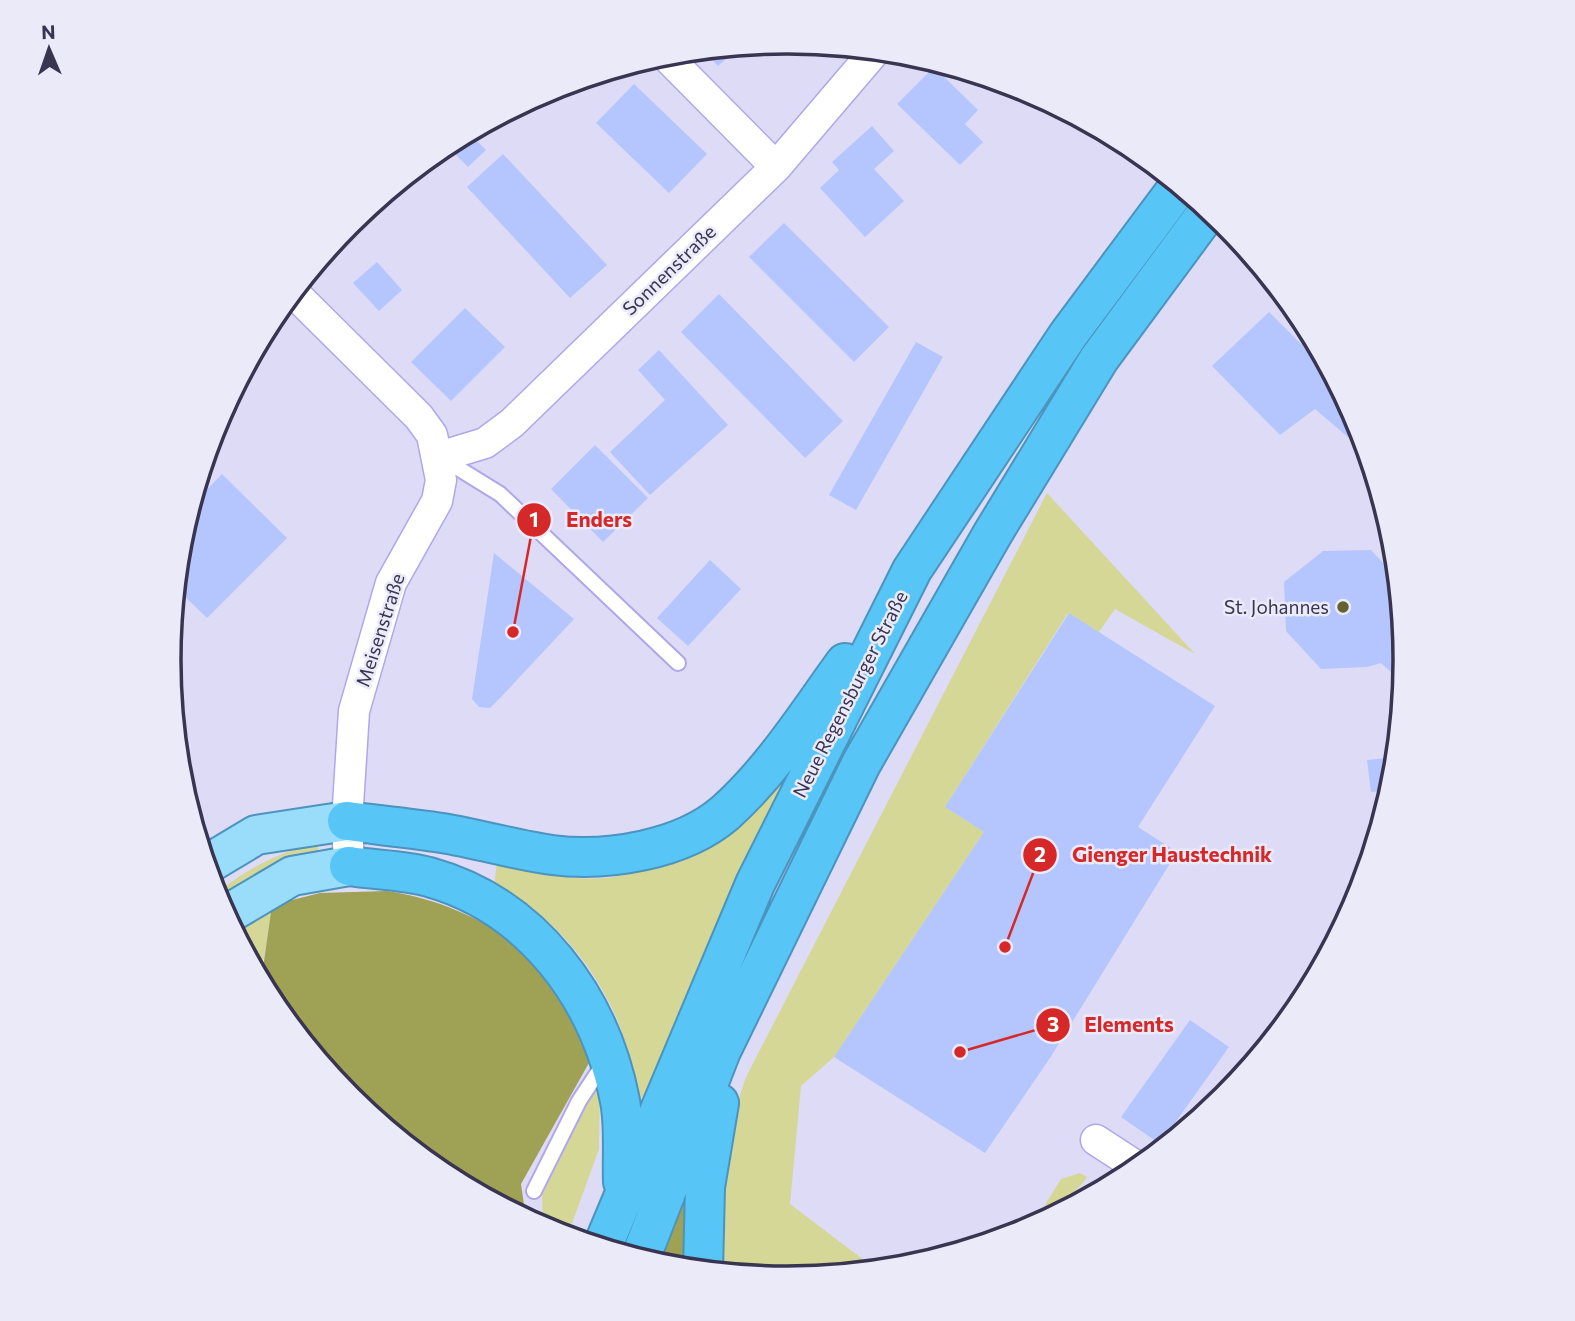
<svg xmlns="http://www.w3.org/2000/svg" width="1575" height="1321" font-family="Commissioner,sans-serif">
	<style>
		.green { fill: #d4d795 }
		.forest { fill: #9fa155 }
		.building { fill: #b4c6fd }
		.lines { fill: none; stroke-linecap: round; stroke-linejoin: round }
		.lane-casing { stroke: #b0a6ea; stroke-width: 18 }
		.street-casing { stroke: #b0a6ea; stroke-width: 33 }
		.primary-casing { stroke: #4c93bd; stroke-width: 42 }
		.highway-casing { stroke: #4c93bd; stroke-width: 42 }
		.lane { stroke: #fff; stroke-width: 14 }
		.street { stroke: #fff; stroke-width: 30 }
		.primary { stroke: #9addfa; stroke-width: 38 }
		.highway { stroke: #57c6f7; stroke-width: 38 }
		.poi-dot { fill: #626330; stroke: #ebeaf9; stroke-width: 2.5 }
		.labels { text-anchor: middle; stroke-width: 5; stroke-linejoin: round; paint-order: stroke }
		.street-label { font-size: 19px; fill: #393551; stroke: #ebeaf9 }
		.poi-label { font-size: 19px; fill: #393551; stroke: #ebeaf9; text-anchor: end }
		.rim { fill: none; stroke: #393551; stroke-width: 3.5 }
		.leader { fill: none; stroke: #d62828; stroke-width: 2.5 }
		.callout-dot { fill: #d62828; stroke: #ebeaf9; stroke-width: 2.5 }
		.mark-label { font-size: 21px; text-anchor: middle; font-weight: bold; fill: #fff }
		.callout-label { font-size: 21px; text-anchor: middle; font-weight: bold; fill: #d62828; stroke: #ebeaf9; stroke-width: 5; stroke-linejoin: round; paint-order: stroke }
	</style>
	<rect width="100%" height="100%" fill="#dedbf7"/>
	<path class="green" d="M1047 493 1195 654 1115 609 1099 632 1068 613 945 807 984 832 834 1057 801 1086 790 1204 877 1270 787 1279 721 1272C717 1206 724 1140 746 1077Z
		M789 774 637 1109C632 1080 629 1047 617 1019 592 962 551 913 494 886L497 862C523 868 550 875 577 878 654 885 738 827 789 774Z
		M306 846H317L319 850 266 869 240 884 218 901 215 894C243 872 271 856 306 846Z
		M272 905 264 959 251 962 232 928Z
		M600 1090 599 1149 567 1237 543 1228 542 1195 592 1093Z
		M1080 1173 1087 1177C1085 1184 1038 1225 1030 1229L1061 1179Z"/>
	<path class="forest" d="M387 891C445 899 510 930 550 973 565 989 582 1033 594 1054L521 1184 526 1218 444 1175 350 1098 273 1004 258 976 262 975 272 905 320 893Z
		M687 1179 685 1269 657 1264Z"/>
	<path class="building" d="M739 47 718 66 703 50Z
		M934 67 978 110 965 124 983 142 960 165 897 104Z
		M634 84 707 154 669 193 596 123Z
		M872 126 894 151 874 169 904 201 865 237 820 188 839 170 832 162Z
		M469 133 486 150 468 167 446 145Z
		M503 154 607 265 570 298 467 187Z
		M364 212 366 214 321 266 318 262 350 223Z
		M784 223 889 327 854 362 749 257Z
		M377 262 402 290 379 311 353 283Z
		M719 294 843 421 805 458 681 332Z
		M465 308 505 347 451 401 411 362Z
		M1269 312 1301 344 1317 345 1361 430 1349 438 1315 409 1280 435 1212 366Z
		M916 342 943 357 856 510 829 495Z
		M659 350 728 425 650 495 610 452 665 400 638 370Z
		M595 445 648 498 603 542 551 489Z
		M222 474 287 538 207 618 176 588 181 539 191 506Z
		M1371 550 1398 579 1406 661 1404 684 1381 663 1367 667 1321 669 1286 631 1284 582 1323 551Z
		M494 553 574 619 501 697 490 708 479 707 472 699Z
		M710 560 741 589 688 646 657 618Z
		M1069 613 1215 706 1138 827 1177 852 1050 1058 985 1153 834 1057 984 832 945 807Z
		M1397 757 1392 790 1371 792 1367 760Z
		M1190 1020 1229 1047 1160 1144 1121 1117Z"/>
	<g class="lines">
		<g class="lane-casing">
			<path id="lane" d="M440 457 500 494 678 663
				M534 1191 579 1101 604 1063"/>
		</g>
		<g class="street-casing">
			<path id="street" d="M665 55 776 167
				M293 292 419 417 432 435 441 480 437 501 391 583 354 711 347 821 349 866
				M439 457 485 443 512 423 776 167 875 51
				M1096 1140 1139 1168"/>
		</g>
		<g class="primary-casing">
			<path id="primary" d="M206 865 256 835 347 821
				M226 915 292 876 349 866"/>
		</g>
		<g class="highway-casing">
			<path id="highway" d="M347 821C378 825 411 828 442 833 479 839 515 850 552 855 607 862 682 850 725 813 773 770 808 714 845 663
				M349 866C375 870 404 870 429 877 533 906 600 998 620 1101 625 1127 622 1156 623 1182
				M602 1248 755 884 912 570 1068 335 1179 186
				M640 1259 721 1051 861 764 993 533 1099 359 1209 210
				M703 1271 705 1187 719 1103"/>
		</g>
		<use href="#lane" class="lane"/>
		<use href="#street" class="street"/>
		<use href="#primary" class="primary"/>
		<use href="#highway" class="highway"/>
	</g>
	<circle class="poi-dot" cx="1343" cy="607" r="7"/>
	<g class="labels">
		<g class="street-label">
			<text transform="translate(669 270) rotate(-44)" y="7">Sonnenstraße</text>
			<text transform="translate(380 630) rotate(-72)" y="7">Meisenstraße</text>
			<text transform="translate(850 694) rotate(-63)" y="7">Neue Regensburger Straße</text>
		</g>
		<g class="poi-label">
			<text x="1329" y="614">St. Johannes</text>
		</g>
	</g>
	<path d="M0 0H1575V1321H0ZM181 660a606 606 0 1 1 1212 0a606 606 0 1 1-1212 0Z" fill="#ebeaf9" fill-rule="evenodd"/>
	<path class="rim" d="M181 660a606 606 0 1 1 1212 0a606 606 0 1 1-1212 0Z"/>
	<path class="leader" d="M513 632L534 520M1005 947L1040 855M960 1052L1053 1025"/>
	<g class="callout-dot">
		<circle cx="513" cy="632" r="7"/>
		<circle cx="1005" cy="947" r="7"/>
		<circle cx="960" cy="1052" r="7"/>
		<circle cx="534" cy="520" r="18"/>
		<circle cx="1040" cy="855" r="18"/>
		<circle cx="1053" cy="1025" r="18"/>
	</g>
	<g class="mark-label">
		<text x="534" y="527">1</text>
		<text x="1040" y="862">2</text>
		<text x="1053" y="1032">3</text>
	</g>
	<g class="callout-label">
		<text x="599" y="527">Enders</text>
		<text x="1172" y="862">Gienger Haustechnik</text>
		<text x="1129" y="1032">Elements</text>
	</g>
	<g transform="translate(49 49) rotate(358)" stroke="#ebeaf9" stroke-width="5" paint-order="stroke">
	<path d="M0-5L12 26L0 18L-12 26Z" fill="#393551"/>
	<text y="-10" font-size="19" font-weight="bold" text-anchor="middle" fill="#393551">N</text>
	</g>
</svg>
